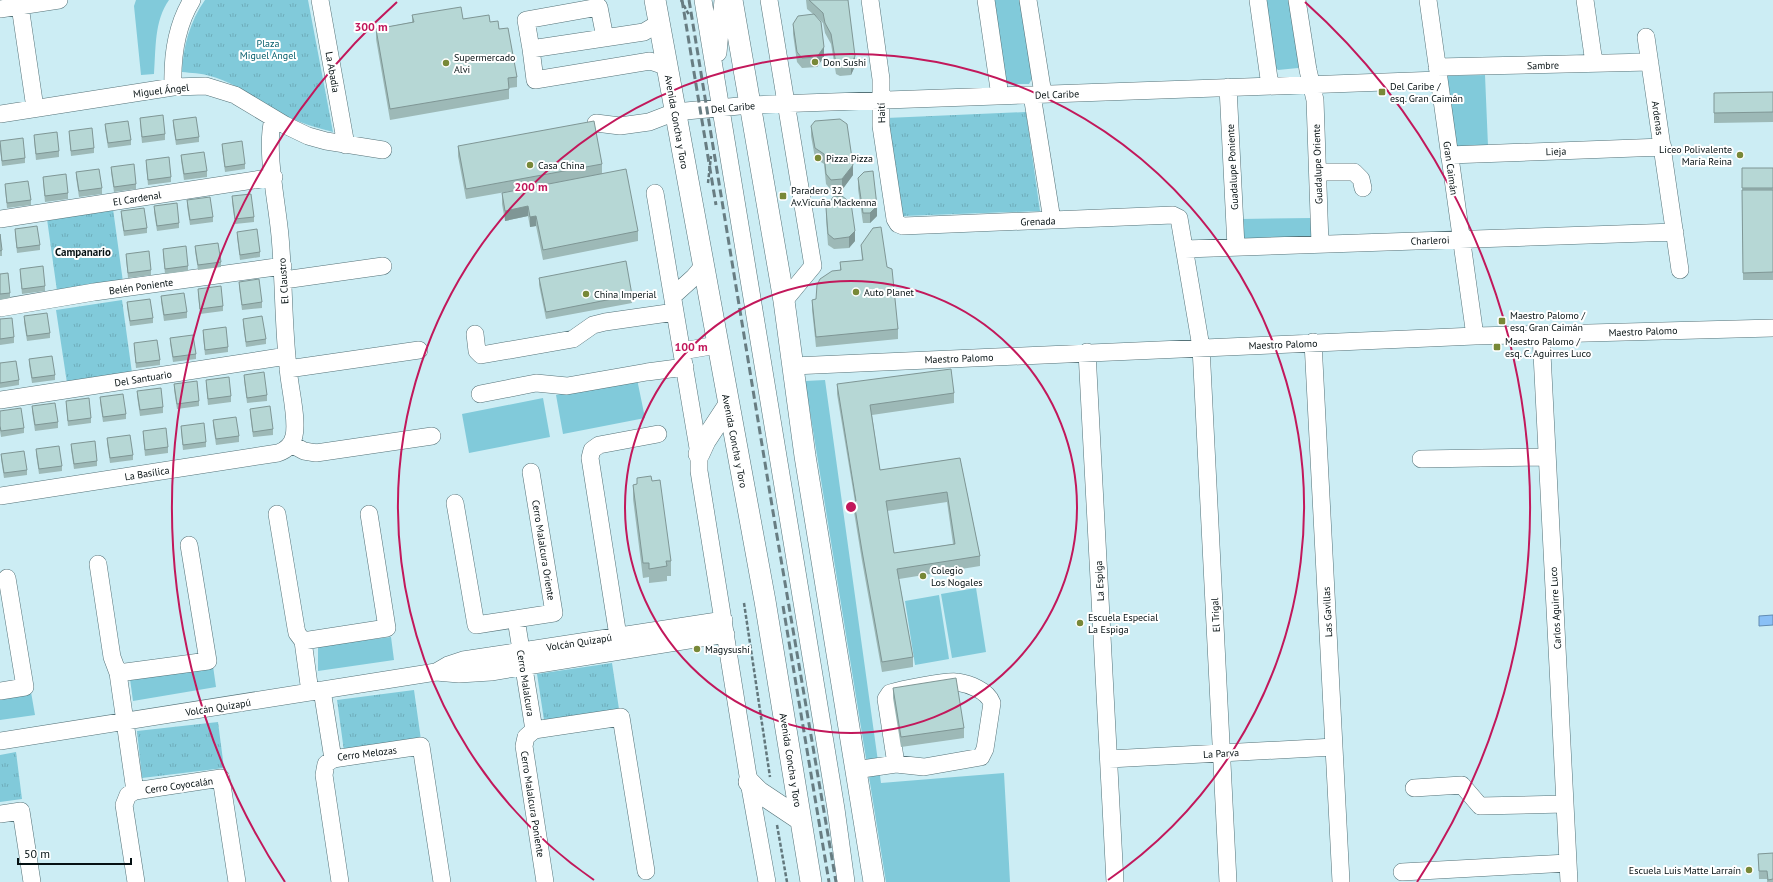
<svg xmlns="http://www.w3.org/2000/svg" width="1773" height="882" font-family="'PT Sans',sans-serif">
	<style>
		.grass { fill: #81cada }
		.park { fill: url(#park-tufts) }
		.water { fill: #8ac0f6; stroke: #628bb2 }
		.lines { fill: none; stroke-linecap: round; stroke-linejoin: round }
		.minor-casing { stroke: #557278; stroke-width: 18 }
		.major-casing { stroke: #557278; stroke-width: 22 }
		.path { stroke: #62777c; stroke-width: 2.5; stroke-dasharray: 4 2; stroke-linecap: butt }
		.minor { stroke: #fff; stroke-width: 17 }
		.major { stroke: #fff; stroke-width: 21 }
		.rail { stroke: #687d82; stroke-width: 3; stroke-dasharray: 8 4; stroke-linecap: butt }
		.wall { fill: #9db9b7; fill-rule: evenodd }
		.shaded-wall { fill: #7f9695 }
		.building { fill: #b6d7d5; stroke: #7f9695; fill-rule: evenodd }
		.ring { fill: none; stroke: #c2185b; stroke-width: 2 }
		.poi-dot { fill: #788837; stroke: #fff; stroke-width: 1.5 }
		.labels { text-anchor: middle; stroke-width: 4; stroke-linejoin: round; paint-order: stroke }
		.park-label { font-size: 10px; fill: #065e6c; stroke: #fff }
		.poi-label { font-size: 10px; fill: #051012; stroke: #fff; text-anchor: start }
		.street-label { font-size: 10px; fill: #051012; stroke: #fff }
		.neighbourhood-label { font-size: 11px; font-weight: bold; fill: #051012; stroke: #fff }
		.centre { fill: #c2185b; stroke: #fff; stroke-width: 2 }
		.ring-label { font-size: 12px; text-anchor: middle; font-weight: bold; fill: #c2185b; stroke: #fff; stroke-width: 4; stroke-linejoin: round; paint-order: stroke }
	</style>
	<defs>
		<pattern id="park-tufts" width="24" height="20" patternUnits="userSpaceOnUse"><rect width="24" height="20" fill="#81cada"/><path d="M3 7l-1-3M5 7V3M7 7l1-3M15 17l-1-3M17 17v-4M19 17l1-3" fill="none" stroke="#6eacba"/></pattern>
	</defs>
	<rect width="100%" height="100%" fill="#ccedf4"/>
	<path class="grass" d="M136 0H169C154 21 156 49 154 74L141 75 134 6Z
		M991 0H1022L1033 77 1029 84H1008L1002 78Z
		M1265 0H1292L1302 64 1298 68 1278 70 1275 67Z
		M1485 75 1488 146 1456 147 1447 76Z
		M1312 218 1313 240 1244 242 1240 219Z
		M637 379 645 418 563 434 556 395Z
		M825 380 881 783 1004 773 1010 882H886L805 381Z
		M543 398 550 437 469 453 462 414Z
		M976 588 986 652 952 658 941 594Z
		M939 595 949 659 915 665 905 601Z
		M391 637 394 660 318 671V646Z
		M213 666 216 687 133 701 130 679Z
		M31 692 35 715 0 720V697Z"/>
	<path class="park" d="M205 0H308L333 132C317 128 301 123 286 116 261 103 238 83 210 76 201 73 191 73 182 72 183 47 190 21 205 0Z
		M1026 112 1040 211 903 216 886 118Z
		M113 209 123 282 57 291 47 219Z
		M122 300 132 373 67 383 56 310Z
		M612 663 619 709 544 720 537 674Z
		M414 690 421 740 344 751 337 700Z
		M218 722 224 768 142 778 137 731Z
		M16 752 22 799 0 802V755Z"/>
	<path class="water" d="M1773 615V625L1759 626V616Z"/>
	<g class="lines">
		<g class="minor-casing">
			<path id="minor" d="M320 0 346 145
				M703 0 836 809 846 882
				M769 0 813 266 784 301
				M870 0 881 79V126L895 219 898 224 903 226 1173 215 1179 218 1201 347 1228 882
				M986 0 1000 96
				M1028 0 1043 94
				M1258 0 1270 86
				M1297 0 1308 70 1315 100 1320 244
				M1428 0 1475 336
				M1585 0 1594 63
				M20 6 35 108
				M0 9 59 0
				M658 20 654 26 644 32 531 49 535 80 650 61 662 65 667 69
				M1646 37 1680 270
				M531 49 526 20 599 7 605 38
				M718 53 723 0
				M1437 67 1650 62
				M173 87C172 57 176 26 192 0
				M1228 87 1236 247
				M1032 95 1052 220
				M0 114 173 87 206 86 235 95 285 125 308 136 326 141 383 150
				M596 123 620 126 649 122 675 112 750 105 1439 80
				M1449 155 1663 147
				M1318 172H1354L1361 179 1363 188
				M655 193 699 454V471L749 782 767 882
				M0 219 274 177
				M1185 249 1675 232
				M284 280 383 266
				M673 296 694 277 704 265
				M0 308 94 292 283 266
				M475 334 477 351 481 355 573 339 593 325 605 322 675 312
				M1541 334 1569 882
				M1313 342 1341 882
				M682 351 717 345
				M1087 352 1115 882
				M793 366 1475 336 1773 328
				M288 369 419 350
				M480 394 536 383 567 386 647 372 685 367
				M0 400 287 356
				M291 444 304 451 316 453 432 436
				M1421 459 1547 457
				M0 496 278 453C287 450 292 445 294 436 298 419 289 385 288 367 283 323 284 280 280 236 277 202 265 150 273 119
				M455 503 476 625 554 613 531 472
				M277 514 296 628 297 633 303 641 310 692
				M98 564 112 657 118 673 135 791
				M516 619 534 730
				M618 636 590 458 592 450 599 445 658 434
				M303 641 387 628 369 514
				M436 672 448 665 463 660 724 620
				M118 673 208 661 189 545
				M322 690 333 759
				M0 691 25 687 7 578
				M0 741 436 672 459 674 491 672 726 634
				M1109 759 1334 747
				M855 770 896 764 924 767 981 757 985 749 992 703C987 690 969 684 957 682 948 680 900 690 890 693L886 699 896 764
				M1414 788 1462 785 1480 806 1565 804
				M0 814 21 811 32 882
				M1402 872 1568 863
				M136 882 124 805 128 795 135 791 221 778 237 882
				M340 882 324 775 326 764 333 759 421 746 442 882
				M545 882 524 746 526 737 534 730 621 717 646 871"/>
		</g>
		<g class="major-casing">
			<path id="major" d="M655 0 765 601 811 882
				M732 0 784 301 805 456 874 882
				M699 454 705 441 728 406
				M749 782 759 792 801 820"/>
		</g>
		<path class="path" d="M681 0 689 15
			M708 183 711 156
			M744 603 770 777
			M777 825 787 882"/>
		<use href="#minor" class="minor"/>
		<use href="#major" class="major"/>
		<path class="rail" d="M682 0 716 205
			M689 0 776 530 836 882
			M783 606 829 882"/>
	</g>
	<path class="wall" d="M806 0H848L855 66 851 75 840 76 836 74 831 44 825 33 823 23 816 16 824 57 817 67 802 68 797 62 793 34V24L813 14 807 9Z
		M412 15 463 19 490 22 517 77V87L509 88V99L390 120 376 39V29L412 22Z
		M1773 92V122L1714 123V93Z
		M140 118 165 134V140L142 143 140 123Z
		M173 120 199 137V142L176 145 173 125Z
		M105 124 131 140V145L108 148 105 129Z
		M811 126 853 175 842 190H831L826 184 824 164 815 158 811 136Z
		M69 131 94 148V153L71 156 69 136Z
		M34 135 59 151V157L36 160 34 140Z
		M0 141 25 158V163L2 166 0 149Z
		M222 144 245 164V169L225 172 222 149Z
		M458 146 602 164V174L638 231V241L543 260 536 226 530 227 528 216 505 221 502 204V193L541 186 466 199 458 156Z
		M181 155 207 171V177L184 180 181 160Z
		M146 160 171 177V182L148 185 146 165Z
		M111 167 136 184V189L114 192 111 172Z
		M1742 168H1773V280H1743Z
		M76 172 102 188V194L79 197 76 177Z
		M43 177 68 193V199L45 202 43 182Z
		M858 178 877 216 870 223H863L858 189Z
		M5 184 31 200V205L7 208 5 189Z
		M232 196 254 217V222L235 224 232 202Z
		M187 200 213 217V222L190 225 187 206Z
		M154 206 179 223V228L157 231 154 212Z
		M826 208 855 241 849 248 834 249 828 245 826 219Z
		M121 211 147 228V233L124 236 121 216Z
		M15 229 40 245V250L17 253 15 234Z
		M237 232 260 252V257L240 260 237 237Z
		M0 234 2 250V256H0Z
		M861 245 887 267 898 329V339L816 347 812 310V300L816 299 840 270V262L862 260Z
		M195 246 221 262V267L198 270 195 251Z
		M163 249 188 266V271L165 274 163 254Z
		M126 254 151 270V275L128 278 126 259Z
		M20 269 45 286V291L22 294 20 274Z
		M0 274 10 293V298L0 300Z
		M539 278 632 295V303L546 319 539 285Z
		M239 282 262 302V308L242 310 239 287Z
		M198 289 223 306V311L200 314 198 294Z
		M161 296 187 312V318L164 321 161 301Z
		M127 302 153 318V323L130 326 127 307Z
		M24 316 50 333V338L27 341 24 322Z
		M0 319 14 337V343L0 345Z
		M243 319 266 339V344L246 347 243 324Z
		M203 330 228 347V352L205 355 203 336Z
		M170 338 196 354V359L173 362 170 343Z
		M134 343 160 360V365L136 368 134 348Z
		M29 359 55 375V380L32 383 29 364Z
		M0 363 19 380V385L0 388Z
		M244 375 267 395V401L247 403 244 380Z
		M206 380 231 396V402L208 405 206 385Z
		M174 384 199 401V406L177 409 174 390Z
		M837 384 954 393V403L872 415 880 470 960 458 980 556V566L899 579 913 657V667L882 672 862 561 854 512V502H855L837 394ZM947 502 953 544 894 553 887 511Z
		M137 391 163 407V413L140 416 137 396Z
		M100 397 126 414V419L103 422 100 402Z
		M66 401 91 418V423L68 426 66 406Z
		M32 406 58 422V428L35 431 32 411Z
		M250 409 273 429V435L253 437 250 414Z
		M0 411 24 428V433L1 437 0 431Z
		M213 420 239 436V442L216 445 213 425Z
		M181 426 206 442V447L183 450 181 431Z
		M143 431 168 447V453L145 456 143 436Z
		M107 438 133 455V460L110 463 107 443Z
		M71 444 97 461V466L74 469 71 449Z
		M36 449 62 466V471L39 474 36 454Z
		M1 454 27 470V475L4 478 1 459Z
		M637 478 652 481 671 561V576H667V581L649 583V577L643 578 633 499V485L637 484Z
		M893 688 964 728V738L901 747 893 698Z
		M1773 853V882H1767V879H1759L1758 854Z"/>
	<path class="shaded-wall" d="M824 47V57L817 67V57Z
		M855 56V66L851 75V65Z
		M853 165V175L842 190V179Z
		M528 206V216L505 221V211Z
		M877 206V216L870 223V213Z
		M536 216V226L530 227V217Z
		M855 231V241L849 248V237Z"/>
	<path class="building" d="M809 0H848L855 56 851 65 840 66 836 64 831 34 825 23 823 13Z
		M461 7 463 19 489 15 490 22 498 21 499 29 508 28 517 77 508 78 509 89 390 109 376 29 414 22 412 15Z
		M814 14 821 22 824 47 817 57 802 58 797 52 793 24 798 16Z
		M1773 92V112L1714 113V93Z
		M163 115 165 134 142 137 140 118Z
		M196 117 199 137 176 140 173 120Z
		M840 119 847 124 853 165 842 179 831 180 826 174 824 154 815 148 811 126 815 121Z
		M128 121 131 140 108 143 105 124Z
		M594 121 602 164 466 189 458 146Z
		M92 128 94 148 71 151 69 131Z
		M57 132 59 151 36 154 34 135Z
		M23 138 25 158 2 161 0 141Z
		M242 141 245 164 225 167 222 144Z
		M204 152 207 171 184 174 181 155Z
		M169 157 171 177 148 180 146 160Z
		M134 164 136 184 114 187 111 167Z
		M1742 168H1773V188H1742Z
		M99 169 102 188 79 191 76 172Z
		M626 169 638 231 543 250 536 216 530 217 528 206 505 211 502 193Z
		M873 171 877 206 870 213H863L858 178 864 172Z
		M66 174 68 193 45 196 43 177Z
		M28 181 31 200 7 203 5 184Z
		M1742 190H1773V272L1743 273Z
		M251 194 254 217 235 219 232 196Z
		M842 196 851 203 855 231 849 237 834 239 828 234 826 208 833 197Z
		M210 197 213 217 190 220 187 200Z
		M177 203 179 223 157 226 154 206Z
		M144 208 147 228 124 231 121 211Z
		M37 226 40 245 17 248 15 229Z
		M881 227 887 267 892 269 898 329 816 337 812 300 816 299 817 285 820 279 832 271 841 270 840 262 863 260 861 245 873 228Z
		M257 229 260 252 240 255 237 232Z
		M0 234 2 250 0 251Z
		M218 243 221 262 198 265 195 246Z
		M186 246 188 266 165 269 163 249Z
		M149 251 151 270 128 273 126 254Z
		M626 261 632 295 546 312 539 278Z
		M43 266 45 286 22 289 20 269Z
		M8 273 10 293 0 294V274Z
		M259 279 262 302 242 305 239 282Z
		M221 286 223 306 200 309 198 289Z
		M184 293 187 312 164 315 161 296Z
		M150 299 153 318 130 321 127 302Z
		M47 313 50 333 27 336 24 316Z
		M262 316 266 339 246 342 243 319Z
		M12 318 14 337 0 339V319Z
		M226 327 228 347 205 350 203 330Z
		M193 335 196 354 173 357 170 338Z
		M157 340 160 360 136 363 134 343Z
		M52 356 55 375 32 378 29 359Z
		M16 361 19 380 0 383V363Z
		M951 369 954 393 870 405 880 470 960 458 980 556 897 569 913 657 882 662 862 551 854 502 856 501 837 384ZM947 492 955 544 894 553 886 501Z
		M264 372 267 395 247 398 244 375Z
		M229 377 231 396 208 399 206 380Z
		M197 381 199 401 177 404 174 384Z
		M161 388 163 407 140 410 137 391Z
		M123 394 126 414 103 417 100 397Z
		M89 398 91 418 68 421 66 401Z
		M55 403 58 422 35 425 32 406Z
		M270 406 273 429 253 432 250 409Z
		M21 408 24 428 1 431 0 426V411Z
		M236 417 239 436 216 439 213 420Z
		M204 423 206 442 183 445 181 426Z
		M166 428 168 447 145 450 143 431Z
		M130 435 133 455 110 458 107 438Z
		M95 441 97 461 74 464 71 444Z
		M59 446 62 466 39 469 36 449Z
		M24 451 27 470 4 473 1 454Z
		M651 476 652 481 660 480 671 561H666L667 566 649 569V563H643L633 485 637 484V478Z
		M956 678 964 728 901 737 893 688Z
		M1773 853V879L1768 880 1767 871H1759L1758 854Z"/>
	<g class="ring">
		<circle cx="851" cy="507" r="226"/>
		<path d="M594 880A453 453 0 1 1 1108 880"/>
		<path d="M285 882A679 679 0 0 1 397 2M1305 2A679 679 0 0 1 1417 882"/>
	</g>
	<g class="poi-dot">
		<circle cx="815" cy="62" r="4"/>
		<circle cx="446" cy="63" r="4"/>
		<rect x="1378" y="88" width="8" height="8" rx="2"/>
		<circle cx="1740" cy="155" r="4"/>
		<circle cx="818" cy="158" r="4"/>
		<circle cx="530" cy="165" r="4"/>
		<rect x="779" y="192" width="8" height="8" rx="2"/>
		<circle cx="856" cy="292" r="4"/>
		<circle cx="586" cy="294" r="4"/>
		<rect x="1498" y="317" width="8" height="8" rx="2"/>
		<rect x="1493" y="343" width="8" height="8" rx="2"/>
		<circle cx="923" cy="576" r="4"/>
		<circle cx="1080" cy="623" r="4"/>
		<circle cx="697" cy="649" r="4"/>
		<circle cx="1749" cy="870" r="4"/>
	</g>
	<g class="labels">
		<g class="park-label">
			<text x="268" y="47">Plaza<tspan x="268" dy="12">Miguel Angel</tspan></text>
		</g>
		<g class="poi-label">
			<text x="454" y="61">Supermercado<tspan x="454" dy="12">Alvi</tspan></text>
			<text x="823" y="66">Don Sushi</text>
			<text x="1390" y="90">Del Caribe /<tspan x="1390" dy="12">esq. Gran Caimán</tspan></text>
			<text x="1732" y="153" text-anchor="end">Liceo Polivalente<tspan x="1732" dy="12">María Reina</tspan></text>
			<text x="826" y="162">Pizza Pizza</text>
			<text x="538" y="169">Casa China</text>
			<text x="791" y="194">Paradero 32<tspan x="791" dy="12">Av.Vicuña Mackenna</tspan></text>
			<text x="864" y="296">Auto Planet</text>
			<text x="594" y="298">China Imperial</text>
			<text x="1510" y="319">Maestro Palomo /<tspan x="1510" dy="12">esq. Gran Caimán</tspan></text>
			<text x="1505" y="345">Maestro Palomo /<tspan x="1505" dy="12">esq. C. Aguirres Luco</tspan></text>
			<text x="931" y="574">Colegio<tspan x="931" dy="12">Los Nogales</tspan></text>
			<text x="1088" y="621">Escuela Especial<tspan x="1088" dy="12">La Espiga</tspan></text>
			<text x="705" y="653">Magysushi</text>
			<text x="1741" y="874" text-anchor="end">Escuela Luis Matte Larraín</text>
		</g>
		<g class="street-label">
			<text transform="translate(1543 65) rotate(-1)" y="4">Sambre</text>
			<text transform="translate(333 72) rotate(80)" y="4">La Abadia</text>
			<text transform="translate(161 90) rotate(-7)" y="4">Miguel Ángel</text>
			<text transform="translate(1057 94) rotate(-2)" y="4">Del Caribe</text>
			<text transform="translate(733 107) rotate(-5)" y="4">Del Caribe</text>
			<text transform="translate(881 113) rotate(-92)" y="4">Haití</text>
			<text transform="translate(1658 118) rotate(82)" y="4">Ardenas</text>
			<text transform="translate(677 122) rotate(80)" y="4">Avenida Concha y Toro</text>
			<text transform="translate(1556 151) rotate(-2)" y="4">Lieja</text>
			<text transform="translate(1317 164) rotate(-92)" y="4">Guadalupe Oriente</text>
			<text transform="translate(1232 167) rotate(-93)" y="4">Guadalupe Poniente</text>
			<text transform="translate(1451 168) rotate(82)" y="4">Gran Caimán</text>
			<text transform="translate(137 198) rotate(-9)" y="4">El Cardenal</text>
			<text transform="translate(1038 221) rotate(-2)" y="4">Grenada</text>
			<text transform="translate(1430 240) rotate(-2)" y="4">Charleroi</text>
			<text transform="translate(283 281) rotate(-94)" y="4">El Claustro</text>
			<text transform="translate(141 286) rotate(-8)" y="4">Belén Poniente</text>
			<text transform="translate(1643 331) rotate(-2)" y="4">Maestro Palomo</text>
			<text transform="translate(1283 344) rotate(-2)" y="4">Maestro Palomo</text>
			<text transform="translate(959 358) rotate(-2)" y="4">Maestro Palomo</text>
			<text transform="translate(143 378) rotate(-9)" y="4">Del Santuario</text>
			<text transform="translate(735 441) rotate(79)" y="4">Avenida Concha y Toro</text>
			<text transform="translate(147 473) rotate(-9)" y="4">La Basílica</text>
			<text transform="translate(544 550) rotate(81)" y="4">Cerro Malalcura Oriente</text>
			<text transform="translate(1099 581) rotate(-93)" y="4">La Espiga</text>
			<text transform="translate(1555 608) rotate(-93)" y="4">Carlos Aguirre Luco</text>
			<text transform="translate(1327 612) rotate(-93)" y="4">Las Gavillas</text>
			<text transform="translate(1215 615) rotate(-93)" y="4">El Trigal</text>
			<text transform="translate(579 642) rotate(-9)" y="4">Volcán Quizapú</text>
			<text transform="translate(526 683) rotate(81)" y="4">Cerro Malalcura</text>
			<text transform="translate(218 707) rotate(-9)" y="4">Volcán Quizapú</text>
			<text transform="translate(367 753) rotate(-7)" y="4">Cerro Melozas</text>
			<text transform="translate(1221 753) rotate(-3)" y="4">La Parva</text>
			<text transform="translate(791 760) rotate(81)" y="4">Avenida Concha y Toro</text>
			<text transform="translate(179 785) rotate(-8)" y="4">Cerro Coyocalán</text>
			<text transform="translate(533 804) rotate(81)" y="4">Cerro Malalcura Poniente</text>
		</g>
		<g class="neighbourhood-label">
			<text x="83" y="256">Campanario</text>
		</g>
	</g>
	<circle cx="851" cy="507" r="6" class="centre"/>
	<g class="ring-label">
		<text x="371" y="31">300 m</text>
		<text x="531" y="191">200 m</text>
		<text x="691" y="351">100 m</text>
	</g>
	<path d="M18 858v6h113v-6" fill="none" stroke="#051012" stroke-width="2"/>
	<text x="24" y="858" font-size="12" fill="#051012" stroke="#ffffff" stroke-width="3" paint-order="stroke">50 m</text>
</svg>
